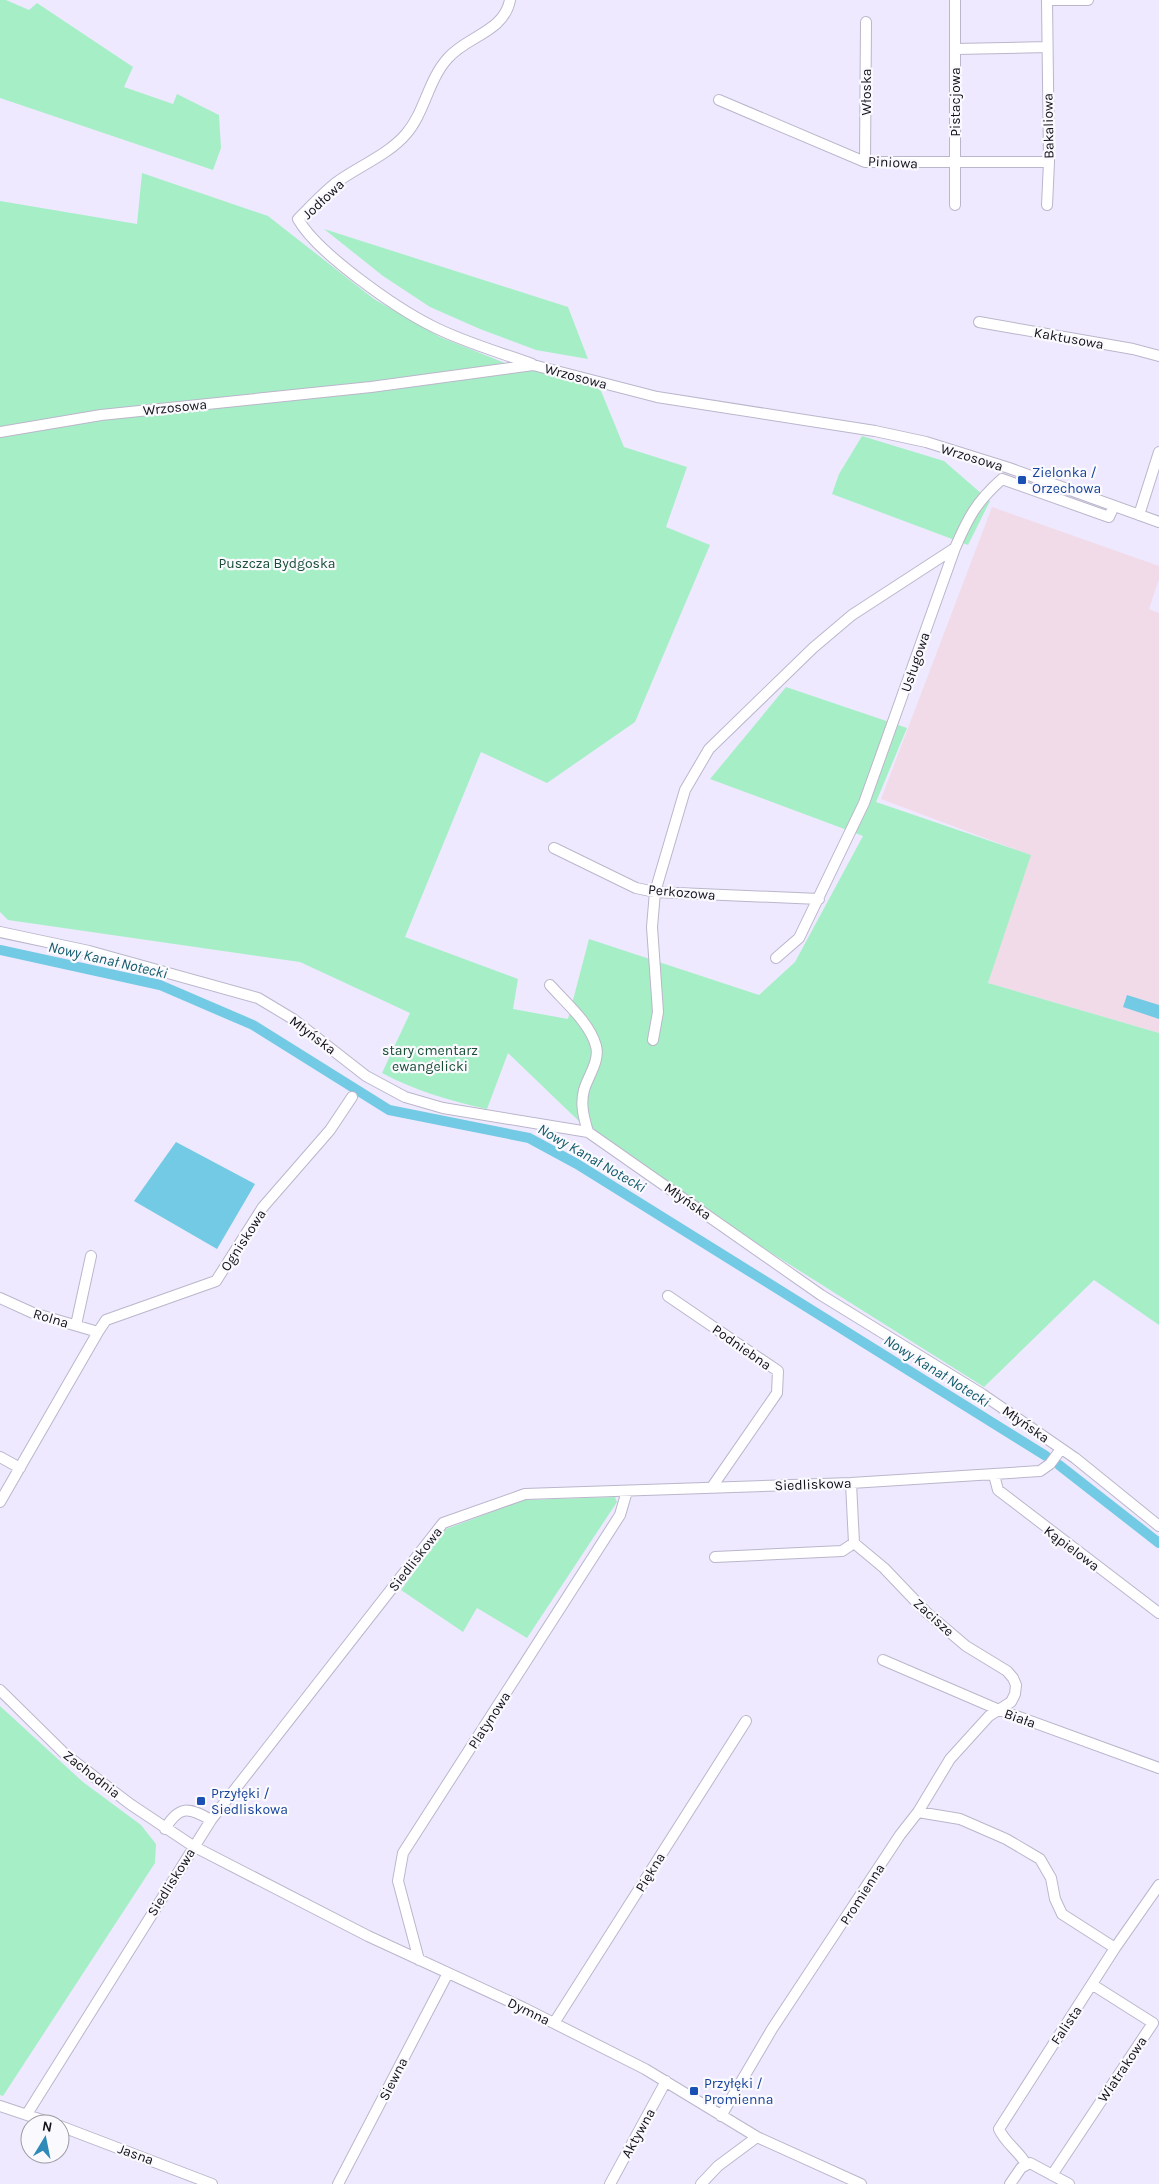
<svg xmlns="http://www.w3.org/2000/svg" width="1159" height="2184" font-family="Karla,sans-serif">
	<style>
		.industrial { fill: #f1dbe9 }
		.green { fill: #a6efc6 }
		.water { fill: #73cae4 }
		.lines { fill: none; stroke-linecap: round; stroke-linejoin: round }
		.canal { stroke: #73cae4; stroke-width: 10 }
		.minor-casing { stroke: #bbb6cb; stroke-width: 12 }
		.minor { stroke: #fff; stroke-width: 10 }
		.transit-dot { fill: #1a4fb4; stroke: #faf9fd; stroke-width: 2 }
		.labels { text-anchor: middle; stroke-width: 4.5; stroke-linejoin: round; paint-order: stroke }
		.street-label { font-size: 14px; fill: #131119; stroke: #faf9fd }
		.transit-label { font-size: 14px; fill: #164399; stroke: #faf9fd; text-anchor: start }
		.park-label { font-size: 14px; fill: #174e35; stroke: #faf9fd }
		.water-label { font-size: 15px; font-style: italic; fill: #125b6d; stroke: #faf9fd }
	</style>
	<rect width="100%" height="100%" fill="#eee9ff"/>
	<path class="industrial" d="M992 507 1159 566V579L1149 609 1159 613V1033L988 983 1030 855 881 799Z"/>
	<path class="green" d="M0 0H6L29 10 37 3 133 67 124 87 173 104 177 94 219 115 221 148 213 170 0 98Z
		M142 173 268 216 374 299 440 337 505 363 599 386 624 447 687 467 666 527 710 545 635 722 547 783 481 752 405 937 518 979 513 1009 568 1019 589 939 759 995 795 962 863 836 710 779 786 687 907 728 876 802 1031 855 988 983 1159 1033V1325L1094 1280 984 1387 611 1152 508 1053 487 1109C450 1101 416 1091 382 1073L410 1013 300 962 8 920 0 912V201L137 224Z
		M324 229 568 307 588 359 536 350 480 329 430 307 383 276Z
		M862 436 944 461 990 501 968 545 832 494 839 474Z
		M615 1497 617 1502 527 1638 477 1608 463 1632 401 1590 446 1529 524 1500Z
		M0 1706 83 1782 141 1825 156 1844 155 1863 3 2096 0 2095Z"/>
	<path class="water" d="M1127 995 1159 1005V1019L1123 1007Z
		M176 1142 255 1184 217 1249 134 1201Z"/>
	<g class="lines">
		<path class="canal" d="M0 950 160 985 253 1025 389 1110 529 1138 577 1164 1046 1456
			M1059 1465 1159 1543"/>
		<g class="minor-casing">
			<path id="minor" d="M510 0C504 32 467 36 448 58 428 80 425 112 406 134 388 155 359 166 337 182 323 193 311 206 298 219 317 253 396 308 432 326 463 342 499 352 532 364
				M955 0V205
				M955 49 1047 47
				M719 100 865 162H1049
				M865 162 866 22
				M1047 205 1049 162 1047 0H1088
				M979 322 1133 349 1159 356
				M0 432 101 415 371 387 533 365 657 397 875 431 926 442 1009 468 1159 522
				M1139 515 1159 452
				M554 848 636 888 655 892 819 899
				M0 932 89 951 258 998 293 1019 366 1076 405 1097 443 1108 588 1132 821 1295 982 1394 1075 1458 1159 1526
				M776 958 799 938 864 803 955 548C968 518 976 502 1002 479L1109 517 1114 506
				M550 985C565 1002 590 1023 596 1046 600 1061 588 1076 584 1090 580 1105 584 1118 588 1132
				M653 1040 658 1012 652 927 655 892 685 790 709 749 813 648 852 615 955 548
				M668 1296 778 1371 777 1393 712 1487
				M0 1298 33 1313 98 1332 0 1502
				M76 1325 91 1256
				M98 1332 106 1320 216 1281 263 1207 330 1130 352 1097
				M0 1457 20 1468
				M994 1475 998 1490 1159 1613
				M715 1557 842 1551 854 1543 851 1483
				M883 1660 997 1709 1159 1768
				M0 1690 66 1755 130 1804 193 1846 368 1936 524 2008 645 2069 757 2137 861 2184
				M918 1812 960 1819 1006 1839 1040 1859 1051 1878 1055 1899 1062 1914 1115 1948
				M165 1829C179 1805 189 1807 211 1820
				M419 1960 398 1881 403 1853 620 1515 627 1491
				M554 2023 746 1721
				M0 2106 54 2124
				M27 2114 211 1820 443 1523 525 1494 851 1483 1040 1471 1050 1464 1061 1449
				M721 2116 772 2029 900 1835 918 1812 950 1759 989 1716 1011 1702 1015 1694 1016 1685 1013 1678 1007 1671 966 1646 926 1612 884 1568 854 1543
				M60 2126 212 2184
				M1026 2164C1018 2150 1005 2143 999 2129L1115 1948 1159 1885
				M1052 2175 1153 2023 1093 1985
				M338 2184 448 1973
				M610 2184 666 2081
				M701 2184 718 2166 757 2137
				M1010 2184 1021 2168 1030 2163 1069 2184"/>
		</g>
		<use href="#minor" class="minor"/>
	</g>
	<g class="transit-dot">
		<rect x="1017" y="475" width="10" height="10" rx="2.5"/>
		<rect x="196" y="1796" width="10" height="10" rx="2.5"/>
		<rect x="689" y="2086" width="10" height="10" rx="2.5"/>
	</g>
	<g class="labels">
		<g class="street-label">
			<text transform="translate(866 92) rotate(-90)" y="5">Włoska</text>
			<text transform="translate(955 102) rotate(-90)" y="5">Pistacjowa</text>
			<text transform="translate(1048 126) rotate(-91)" y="5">Bakaliowa</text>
			<text transform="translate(893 162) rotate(3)" y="5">Piniowa</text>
			<text transform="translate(323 199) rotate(-43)" y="5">Jodłowa</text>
			<text transform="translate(1069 338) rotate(10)" y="5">Kaktusowa</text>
			<text transform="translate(576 376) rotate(15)" y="5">Wrzosowa</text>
			<text transform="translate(175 407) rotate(-6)" y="5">Wrzosowa</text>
			<text transform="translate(972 457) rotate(17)" y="5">Wrzosowa</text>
			<text transform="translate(915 662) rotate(-71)" y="5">Usługowa</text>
			<text transform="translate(682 892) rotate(5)" y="5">Perkozowa</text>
			<text transform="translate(313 1035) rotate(37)" y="5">Młyńska</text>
			<text transform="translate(688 1201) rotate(35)" y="5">Młyńska</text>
			<text transform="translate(243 1240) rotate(-57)" y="5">Ogniskowa</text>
			<text transform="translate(51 1318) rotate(17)" y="5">Rolna</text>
			<text transform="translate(742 1347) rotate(35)" y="5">Podniebna</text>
			<text transform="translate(1026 1424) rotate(35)" y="5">Młyńska</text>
			<text transform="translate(813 1484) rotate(-2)" y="5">Siedliskowa</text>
			<text transform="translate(1072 1548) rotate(37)" y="5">Kąpielowa</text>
			<text transform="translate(415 1559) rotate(-52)" y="5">Siedliskowa</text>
			<text transform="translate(934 1617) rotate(42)" y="5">Zacisze</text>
			<text transform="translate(1020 1718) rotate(20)" y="5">Biała</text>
			<text transform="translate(489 1720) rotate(-57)" y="5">Platynowa</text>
			<text transform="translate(92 1774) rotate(38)" y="5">Zachodnia</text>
			<text transform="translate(650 1872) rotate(-58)" y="5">Piękna</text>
			<text transform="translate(171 1882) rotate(-58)" y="5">Siedliskowa</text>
			<text transform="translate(862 1894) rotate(-57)" y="5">Promienna</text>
			<text transform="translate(529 2011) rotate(26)" y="5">Dymna</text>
			<text transform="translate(1066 2025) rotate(-56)" y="5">Falista</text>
			<text transform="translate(1122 2069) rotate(-56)" y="5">Wiatrakowa</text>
			<text transform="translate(393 2079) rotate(-63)" y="5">Siewna</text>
			<text transform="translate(638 2133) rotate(-61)" y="5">Aktywna</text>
			<text transform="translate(136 2154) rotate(20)" y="5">Jasna</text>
		</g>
		<g class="transit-label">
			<text x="1032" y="477">Zielonka /<tspan x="1032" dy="16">Orzechowa</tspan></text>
			<text x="211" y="1798">Przyłęki /<tspan x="211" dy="16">Siedliskowa</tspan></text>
			<text x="704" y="2088">Przyłęki /<tspan x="704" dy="16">Promienna</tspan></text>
		</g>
		<g class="park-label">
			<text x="277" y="568">Puszcza Bydgoska</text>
			<text x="430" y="1055">stary cmentarz<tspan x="430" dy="16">ewangelicki</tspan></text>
		</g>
		<g class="water-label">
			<text transform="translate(108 960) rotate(13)" y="5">Nowy Kanał Notecki</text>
			<text transform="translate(592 1158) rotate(30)" y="5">Nowy Kanał Notecki</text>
			<text transform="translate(937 1371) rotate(32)" y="5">Nowy Kanał Notecki</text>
		</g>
	</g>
	<g transform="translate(45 2139) rotate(10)"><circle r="24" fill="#faf9fd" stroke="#9e9ca2"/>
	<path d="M0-4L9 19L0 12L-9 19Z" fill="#2f8ab7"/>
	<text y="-8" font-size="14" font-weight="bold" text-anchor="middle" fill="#131119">N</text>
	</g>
</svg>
